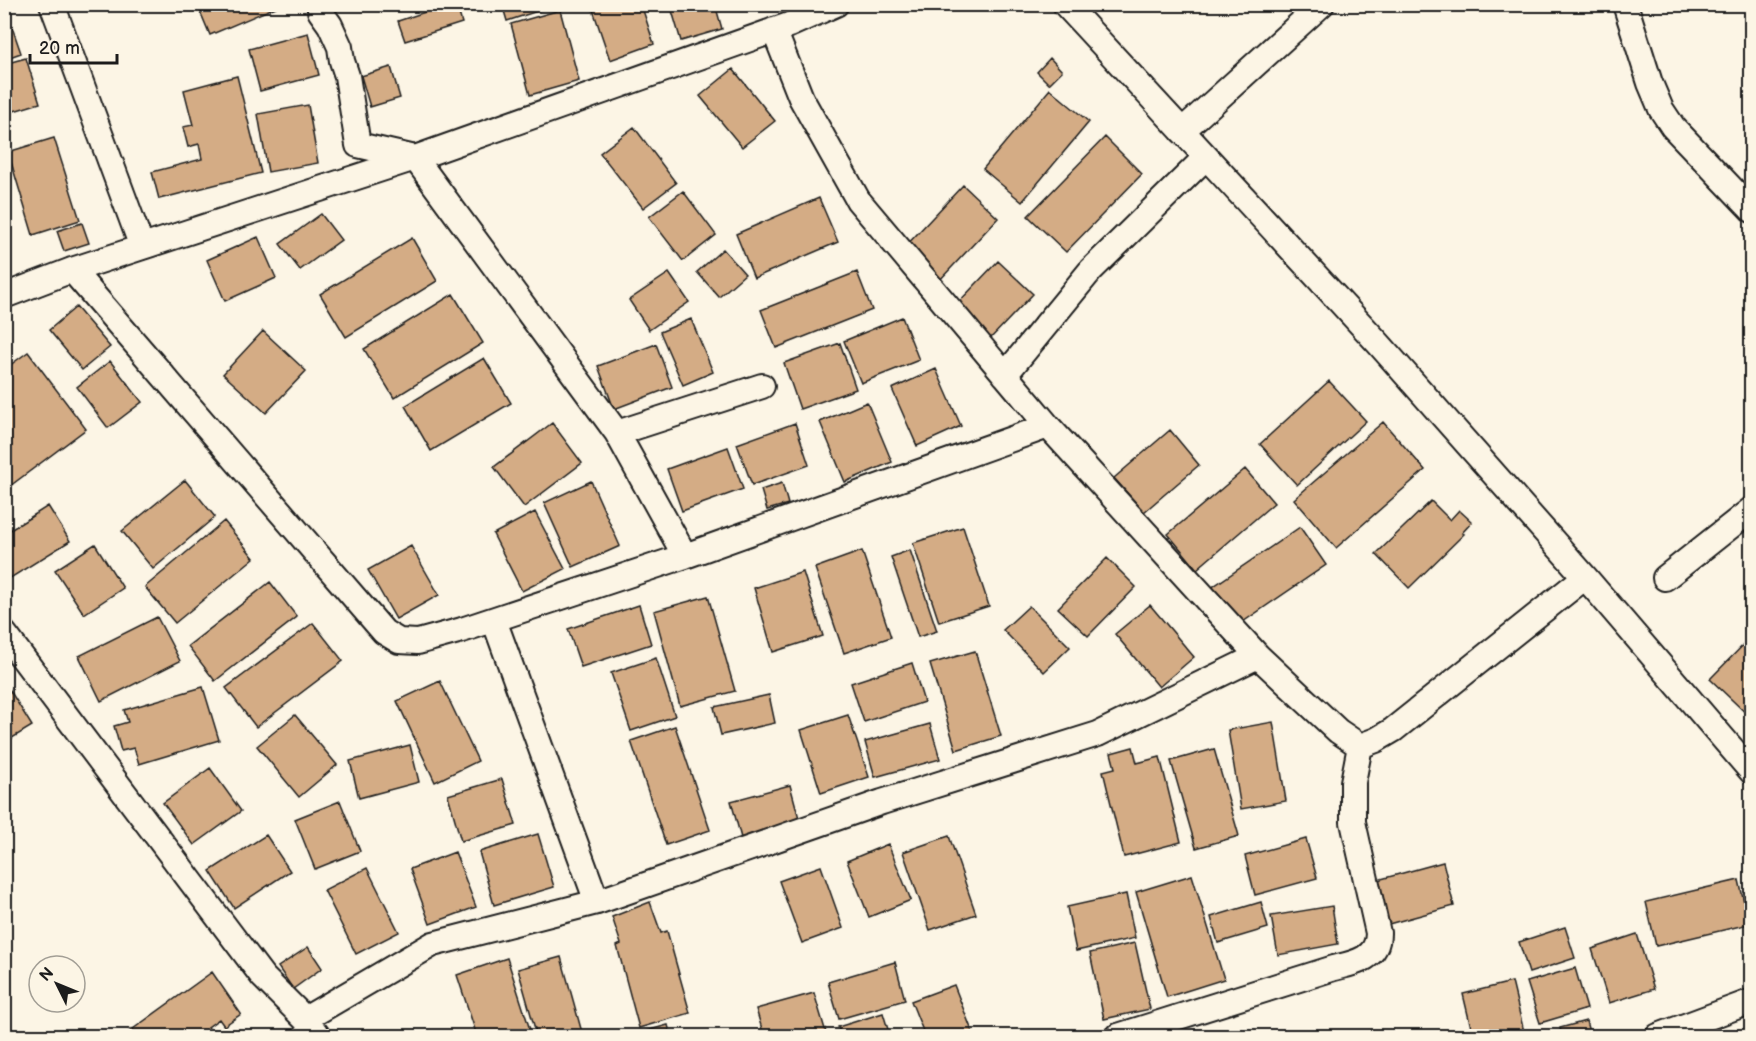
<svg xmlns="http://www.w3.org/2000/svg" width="1756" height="1041" font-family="'Balsamiq Sans',sans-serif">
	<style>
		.building { fill: #d4ac85; stroke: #1c1c1c; stroke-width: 1.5 }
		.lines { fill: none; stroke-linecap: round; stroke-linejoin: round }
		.street-casing { stroke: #1c1c1c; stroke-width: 28 }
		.street { stroke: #fcf5e5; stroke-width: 24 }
	</style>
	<rect width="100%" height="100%" fill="#fcf5e5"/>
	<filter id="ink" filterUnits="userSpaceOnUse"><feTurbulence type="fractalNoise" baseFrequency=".0167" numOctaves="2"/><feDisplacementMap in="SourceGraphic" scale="12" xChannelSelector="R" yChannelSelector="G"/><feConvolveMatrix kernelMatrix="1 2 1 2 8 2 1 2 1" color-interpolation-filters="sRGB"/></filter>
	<g filter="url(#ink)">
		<path class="building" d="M4 4 21 53 4 59Z
			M197 4H276V7L210 35Z
			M449 4H456L462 23 405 41 398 21Z
			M502 4H556V5L507 21Z
			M591 4H641L654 44 610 60Z
			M670 4H715L722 29 681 41Z
			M560 10 579 81 530 95 511 24Z
			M308 33 319 75 260 91 249 49Z
			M26 58 40 103 4 114V64Z
			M1050 58 1062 71 1049 84 1037 72Z
			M391 67 400 98 370 107 361 76Z
			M733 69 775 121 742 147 700 96Z
			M237 76 261 173 159 199 152 172 202 159 199 144 188 147 183 127 193 125 184 90Z
			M1050 89 1089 122 1022 202 983 169Z
			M308 105 318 163 268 172 258 114Z
			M634 127 676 183 643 208 600 153Z
			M1105 137 1142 174 1066 252 1028 216Z
			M54 138 80 220 33 235 8 152Z
			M963 185 998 218 938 282 903 249Z
			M683 191 716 235 683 261 649 217Z
			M819 198 838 242 754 278 736 234Z
			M321 214 341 240 300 270 280 244Z
			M82 223 89 243 64 251 57 231Z
			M258 237 276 278 225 301 207 260Z
			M412 238 437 281 346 337 320 294Z
			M723 249 745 274 719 297 697 272Z
			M998 261 1033 294 989 340 954 307Z
			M857 272 872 310 776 348 761 310Z
			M669 273 689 302 649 330 629 300Z
			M453 294 483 343 394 398 364 349Z
			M76 307 110 347 82 370 49 330Z
			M902 317 919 360 861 383 844 341Z
			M691 319 713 372 683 385 660 332Z
			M263 331 306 371 266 413 223 374Z
			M840 343 856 389 800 409 784 363Z
			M656 344 672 387 614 409 598 366Z
			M28 352 86 429 10 486 4 479V366L6 368Z
			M484 358 511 403 431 451 405 406Z
			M110 361 142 402 108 428 77 387Z
			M936 369 961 426 917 446 892 389Z
			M1329 381 1366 421 1297 485 1260 444Z
			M867 402 892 462 845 482 820 422Z
			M1383 422 1425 470 1336 548 1294 499Z
			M552 423 582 463 524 507 494 467Z
			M795 423 809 465 752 485 737 444Z
			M1170 430 1199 465 1144 512 1114 478Z
			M728 447 743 489 682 511 667 469Z
			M1245 469 1274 503 1197 569 1168 534Z
			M185 480 215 517 153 569 122 531Z
			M591 481 620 546 573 567 544 503Z
			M782 483 788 504 767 510 761 490Z
			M1431 501 1450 520 1459 510 1472 522 1462 533 1464 534 1409 588 1376 554Z
			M48 506 70 541 4 582V534Z
			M535 512 565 569 522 591 493 534Z
			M224 521 254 558 175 623 145 587Z
			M963 527 989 606 939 622 913 543Z
			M1300 527 1326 565 1237 626 1211 588Z
			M95 544 123 588 84 614 55 570Z
			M411 546 439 595 396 619 368 570Z
			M910 550 937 631 918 637 891 557Z
			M862 551 891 637 844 653 815 568Z
			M1107 558 1136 587 1088 636 1058 608Z
			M803 572 823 636 773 652 754 588Z
			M270 582 297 617 215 681 188 646Z
			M708 596 735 691 680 706 654 611Z
			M639 605 651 644 581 667 568 629Z
			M1150 605 1194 657 1159 687 1115 634Z
			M1029 606 1070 647 1044 672 1003 630Z
			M157 617 180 661 101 701 79 656Z
			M313 623 343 661 256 727 226 688Z
			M1752 636V719L1710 679Z
			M975 651 1001 736 956 750 930 664Z
			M656 658 675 716 631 731 611 673Z
			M912 663 924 702 864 722 851 683Z
			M440 681 478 761 435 782 397 701Z
			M203 687 219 740 139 764 134 748 121 751 114 726 128 722 124 710Z
			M9 689 32 726 4 743V692Z
			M769 695 775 723 721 735 714 707Z
			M295 715 337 765 299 797 257 746Z
			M848 715 869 777 821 793 801 730Z
			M1273 722 1286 801 1241 809 1228 730Z
			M930 724 940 759 875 777 865 742Z
			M675 726 710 830 666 845 631 741Z
			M410 745 419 782 359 798 350 761Z
			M1133 747 1137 763 1160 757 1181 842 1124 857 1103 771 1115 768 1111 753Z
			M1214 749 1239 836 1196 848 1171 761Z
			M210 768 241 811 194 845 163 803Z
			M502 779 516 825 461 841 448 795Z
			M790 785 800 822 741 838 731 801Z
			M340 801 360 851 315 869 295 819Z
			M538 834 554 887 494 905 479 852Z
			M266 835 290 871 234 908 210 871Z
			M949 836 976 914 930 930 903 852Z
			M1306 839 1317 878 1255 895 1245 856Z
			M888 844 911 900 869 917 847 861Z
			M455 852 476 907 430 924 410 869Z
			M1443 862 1454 906 1374 928 1363 884Z
			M821 866 843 928 802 943 779 881Z
			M367 868 399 932 356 954 324 890Z
			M1192 875 1224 979 1167 997 1136 892Z
			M1739 880 1749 924 1656 946 1646 902Z
			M1126 894 1135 938 1076 951 1067 907Z
			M650 902 661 933 667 931 690 1013 639 1028 617 946 621 944 612 917Z
			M1261 902 1268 928 1218 943 1211 917Z
			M1332 906 1338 944 1278 955 1271 916Z
			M1565 927 1575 958 1529 973 1519 942Z
			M1637 934 1654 989 1609 1003 1592 949Z
			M1135 943 1150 1009 1104 1019 1090 953Z
			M308 947 322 968 293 989 278 967Z
			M561 957 583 1036H537L518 969Z
			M507 958 532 1036H477L457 975Z
			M895 962 905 1000 839 1019 828 982Z
			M1575 968 1587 1009 1540 1023 1527 982Z
			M212 972 241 1014 224 1026 219 1019 208 1027 212 1032 206 1036H128L126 1034Z
			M1512 982 1525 1036H1473L1463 994Z
			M954 985 974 1036H925L911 1001Z
			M814 993 827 1036H764L756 1009Z
			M883 1013 890 1036H841L838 1027Z
			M1586 1021 1590 1036H1562L1560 1028Z
			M668 1025 671 1036H648L646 1031Z"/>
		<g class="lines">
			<g class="street-casing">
				<path id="street" d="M52 4 142 247
					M320 4V11L330 25 340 47 342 61 347 76 358 145 415 158 617 433 685 556
					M1065 4 1379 344 1585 577 1752 772
					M1625 4 1650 83 1661 109 1673 127 1752 210
					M774 30 801 98 858 200 1048 426 1258 656 1338 731 1360 746
					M1182 131 1322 4
					M72 270 384 632 399 641 418 642 462 630 685 556 1048 426
					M4 296 72 270 415 158 789 25 836 4
					M1005 375 1091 270 1206 157
					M617 433 762 386
					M1665 578 1752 509
					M494 620 597 902
					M4 633 263 977 305 1019 318 1036
					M1360 746 1376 740 1393 730 1585 577
					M305 1019 433 944 597 902 882 802 1098 734 1258 656
					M1118 1036 1334 968C1355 963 1378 959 1378 933L1353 822V782L1360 746
					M1658 1036 1752 1001"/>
			</g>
			<use href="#street" class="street"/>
		</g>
	</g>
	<rect width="1756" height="1041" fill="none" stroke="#fcf5e5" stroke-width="24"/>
	<rect x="12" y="12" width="1732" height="1017" fill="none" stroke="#1c1c1c" stroke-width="2" filter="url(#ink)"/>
	<g transform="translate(57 984) rotate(313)"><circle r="28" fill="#fcf5e5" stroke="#a29e95" stroke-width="1.5"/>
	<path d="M0-4.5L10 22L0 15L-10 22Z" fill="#1c1c1c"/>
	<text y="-9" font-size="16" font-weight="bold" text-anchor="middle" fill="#1c1c1c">N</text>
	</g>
	<path d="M30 54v9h87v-9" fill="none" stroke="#1c1c1c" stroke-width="3"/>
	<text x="39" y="54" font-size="18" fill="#1c1c1c" stroke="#fcf5e5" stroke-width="4.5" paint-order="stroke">20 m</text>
</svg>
